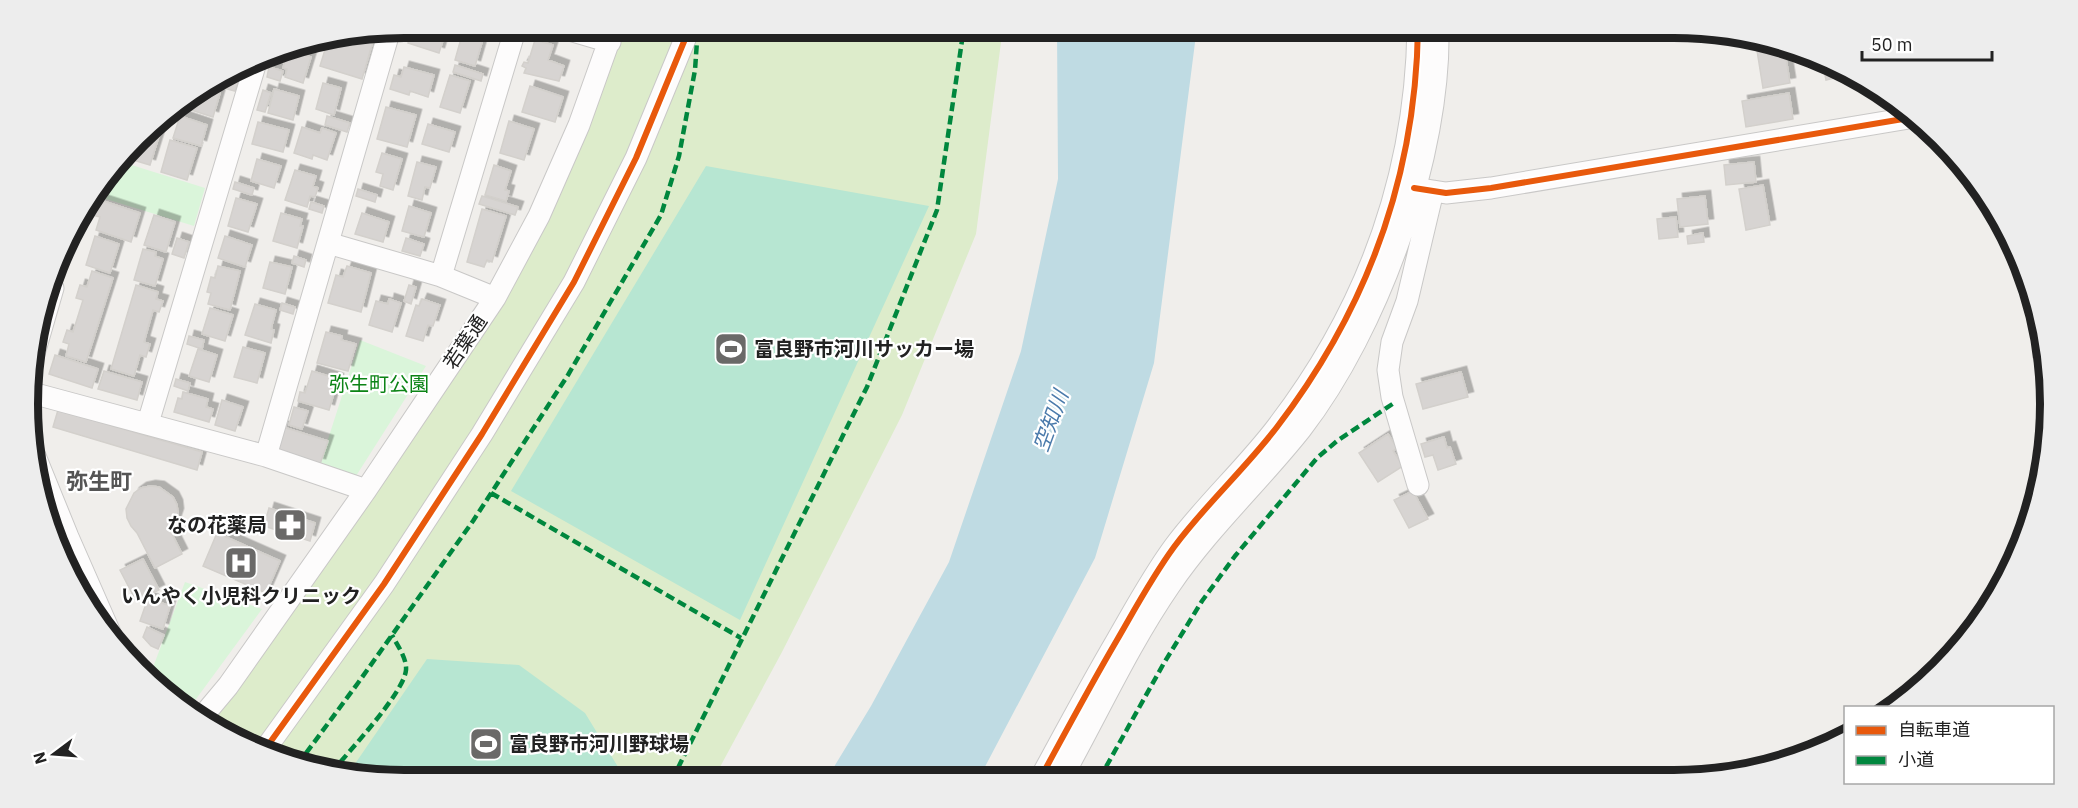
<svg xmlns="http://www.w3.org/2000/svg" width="2078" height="808" font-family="'IBM Plex Sans','Noto Sans JP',sans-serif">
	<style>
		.grass { fill: #ddeccb }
		.park { fill: #daf5da }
		.pitch { fill: #b7e6d2 }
		.water { fill: #bfdbe3 }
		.building { fill: #d7d4d2; stroke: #d3d0cc; stroke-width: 1.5; filter: url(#shadow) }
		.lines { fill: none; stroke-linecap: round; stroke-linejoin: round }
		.minor-casing { stroke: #c9c8c7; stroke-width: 23 }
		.minor { stroke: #fdfcfc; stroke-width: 21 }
		.quiet { stroke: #00873e; stroke-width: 4.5; stroke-dasharray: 9 4.5; stroke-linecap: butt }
		.cycleway-casing { stroke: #fff; stroke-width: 10 }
		.cycleway { stroke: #e8590c; stroke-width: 6 }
		.labels { text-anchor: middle; stroke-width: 4.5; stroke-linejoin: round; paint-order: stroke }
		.street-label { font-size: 20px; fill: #222; stroke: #fff }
		.poi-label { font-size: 20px; font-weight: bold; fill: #222; stroke: #fff; text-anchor: start }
		.park-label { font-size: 20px; fill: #0c8416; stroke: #fff }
		.water-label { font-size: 21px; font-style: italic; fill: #4a7aab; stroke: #fff }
		.quarter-label { font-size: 22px; font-weight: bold; fill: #555; stroke: #fff }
		.rim { fill: none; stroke: #222; stroke-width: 8 }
	</style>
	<defs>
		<filter id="shadow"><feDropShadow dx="5.5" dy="-5.5" stdDeviation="0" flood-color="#0004"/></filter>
	</defs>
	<rect width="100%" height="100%" fill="#f0eeeb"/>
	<path class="grass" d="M614 27H1003L976 234 902 415 782 652 713 780 404 781 306 768 202 717 495 298Z"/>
	<path class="park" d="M122 162 205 188 194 226 96 196 97 191Z
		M360 340 426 366 356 476 320 464Z
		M185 582 262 609 188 710 180 706 152 670Z"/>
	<path class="pitch" d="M706 166 929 206 740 620 511 491Z
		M427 659 519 665 585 713 626 780 404 781 348 774Z"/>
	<path class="water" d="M1057 27H1197L1154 363 1095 558 978 780H826L871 706 949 562 1021 351 1058 179Z"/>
	<path class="building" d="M413 27H447L439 53 408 43Z
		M354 35 373 41 362 79 320 66 328 40Z
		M462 35 482 42 475 66 455 60Z
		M535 40 553 45 548 60 564 66 559 81 524 73 526 68 522 66 524 62 528 63Z
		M1775 41 1784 46 1790 83 1763 88 1756 44Z
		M292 51 311 57 303 83 285 77 287 69 283 68 287 55 291 56Z
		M455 65 483 74 481 81 453 72Z
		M1823 65 1843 75V76L1826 80Z
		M269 67 283 71 280 81 267 77Z
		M404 67 434 75 428 97 410 91 409 95 390 89 394 75 401 77Z
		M450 75 470 81 460 113 440 107Z
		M226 80 238 83 235 91 216 86Z
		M323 83 341 88 334 115 316 109Z
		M530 86 563 97 555 122 522 112Z
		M210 89 220 93 213 117 188 109 190 100Z
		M274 89 299 96 293 120 268 113Z
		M263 90 271 93 265 112 257 110Z
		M1789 93 1793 119 1746 127 1742 101Z
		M386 107 416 115 407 147 377 139Z
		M180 116 207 125 201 146 173 138Z
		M327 116 350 123 347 132 325 125Z
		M509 121 534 129 524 160 500 153Z
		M258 122 289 130 283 152 252 144Z
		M428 124 455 132 449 152 422 144Z
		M302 127 320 133 322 128 336 133 327 160 313 155 312 159 294 153Z
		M146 132 159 136 150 165 133 160 135 154 129 153Z
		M170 140 197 148 187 180 161 172Z
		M382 153 402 159 393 190 380 186 383 174 376 172Z
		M257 159 281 166 274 188 251 181Z
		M417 162 436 167 430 188 425 187 422 200 408 196Z
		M1754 162 1756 182 1726 185 1724 165Z
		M494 165 511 171 505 190 509 191 506 201 485 195Z
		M295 170 316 176 313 186 318 188 315 197 310 196 307 207 285 200Z
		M235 182 254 188 252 195 233 189Z
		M1763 185 1770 225 1746 230 1739 189Z
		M358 189 377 195 375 202 356 196Z
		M482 196 518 207 515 215 479 204Z
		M1705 196 1708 224 1680 227 1677 199Z
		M236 198 257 204 248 232 228 226Z
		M97 199 140 213 131 242 96 230 100 217 92 215Z
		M311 202 324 206 322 213 309 209Z
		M409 206 431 213 424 237 402 231Z
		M482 209 506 216 492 262 487 260 484 267 467 262Z
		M281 213 302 219 300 226H303L297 248 273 241Z
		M362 213 389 222 383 242 355 234Z
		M154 215 175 222 166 252 144 245Z
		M1676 217 1678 237 1659 239 1657 219Z
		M1703 233 1704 242 1688 244 1687 236Z
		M95 236 119 244 110 273 86 265Z
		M225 236 252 245 245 267 218 258Z
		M177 238 189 242 184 258 172 254Z
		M406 238 424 244 420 256 402 251Z
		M143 249 156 252 155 256 163 259 155 286 134 280Z
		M294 256 306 260 304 267 292 263Z
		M270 262 292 267 285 294 263 288Z
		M218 266 240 271 230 310 208 304 211 293 207 292 211 277 215 278Z
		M347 266 371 273 361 312 328 303 336 275 343 277Z
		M92 271 113 278 86 362 66 356 69 344 63 342 67 330 73 332 83 300 76 298 80 285 87 287Z
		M136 285 158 292 156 299 163 301 159 312 153 310 144 342 150 344 146 357 140 355 134 376 111 369Z
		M409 285 416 287 411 304 404 301Z
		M389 299 401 303 392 332 369 325 376 301 388 304Z
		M422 299 440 305 433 326 428 325 423 341 406 336 416 305 419 306Z
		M282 303 295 307 293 314 280 310Z
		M255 304 276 310 271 329 274 330 271 343 245 335Z
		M210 308 233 315 225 341 202 334Z
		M326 332 342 336 341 340 356 344 348 371 317 363Z
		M189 336 204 340 202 349 187 344Z
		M243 347 265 353 257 383 234 377Z
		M198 349 217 355 209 382 189 376Z
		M55 355 98 369 92 388 49 374Z
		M104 371 142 382 137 400 98 389Z
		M312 371 338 379 329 410 298 401 300 392 305 393Z
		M1461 372 1468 397 1423 409 1416 384Z
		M176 379 190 383 188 391 174 386Z
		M183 392 208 399 206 407 213 409 209 422 174 412 178 398 182 399Z
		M222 400 243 407 235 431 215 425Z
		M294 407 308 411 302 429 289 425Z
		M58 410 202 452 197 470 53 427Z
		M283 427 328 441 320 464 277 453Z
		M1388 434 1397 448 1393 451 1403 466 1378 482 1359 453Z
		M1444 437 1447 448 1450 447 1456 464 1438 470 1433 455 1425 457 1421 444Z
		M150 486 159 487 173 497 177 505 178 514 175 523 170 530 182 554 155 568 137 533 131 526 127 518 126 509 134 493 141 488Z
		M1413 491 1428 519 1409 528 1394 500Z
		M269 508 315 523 310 541 264 526Z
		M217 533 280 561 266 593 203 566Z
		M143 559 159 590 136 601 120 570Z
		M148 598 170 606 163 629 140 621Z
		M147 627 164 635 158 649 151 646 143 637Z"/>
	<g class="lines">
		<g class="minor-casing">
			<path id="minor" d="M559 27 610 42
				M1414 188 1446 193 1491 188 1915 117
				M328 243 441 276 495 298
				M441 276 516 27
				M31 364 53 288
				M32 393 266 456 366 490
				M148 423 256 62
				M33 451 68 537 111 635
				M266 456 390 29
				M1418 485 1392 397 1388 370 1392 342 1407 301 1433 191
				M202 717 228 686 366 490 495 298 539 216 579 125 614 27
				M266 748 384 584 482 434 574 282 636 158 690 27
				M1040 779C1065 733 1090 686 1117 640 1135 609 1152 577 1174 547 1205 505 1245 469 1277 427 1368 308 1416 176 1418 27
				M1061 779C1097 715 1128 646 1170 585 1208 529 1259 482 1301 429 1379 328 1441 155 1438 27"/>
		</g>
		<use href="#minor" class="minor"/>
		<path class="quiet" d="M491 493 741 638
			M298 764 358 683 473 521 568 375 661 215 679 156 695 70 698 27
			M1068 768 1075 779
			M332 772C349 751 404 693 406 670 407 658 397 645 392 635
			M1101 779 1102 774 1164 663 1202 601 1235 556 1317 458 1337 441 1394 403
			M672 780 867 387 937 210 964 27"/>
		<g class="cycleway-casing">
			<path id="cycleway" d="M1414 188 1446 193 1491 188 1915 117
				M266 748 384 584 482 434 574 282 636 158 690 27
				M1040 779C1065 733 1090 686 1117 640 1135 609 1152 577 1174 547 1205 505 1245 469 1277 427 1368 308 1416 176 1418 27"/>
		</g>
		<use href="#cycleway" class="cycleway"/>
	</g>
	<defs>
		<g id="stadium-square" transform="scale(1.725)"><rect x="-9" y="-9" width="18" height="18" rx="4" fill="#6a6968" stroke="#fff"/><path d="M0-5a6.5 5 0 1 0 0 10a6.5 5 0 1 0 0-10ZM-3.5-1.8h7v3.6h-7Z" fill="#fff"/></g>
		<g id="pharmacy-square" transform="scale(1.725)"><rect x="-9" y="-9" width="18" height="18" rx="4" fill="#6a6968" stroke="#fff"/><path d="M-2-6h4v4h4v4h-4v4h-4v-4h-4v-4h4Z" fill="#fff"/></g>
		<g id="hospital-square" transform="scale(1.725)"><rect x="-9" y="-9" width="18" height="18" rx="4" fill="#6a6968" stroke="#fff"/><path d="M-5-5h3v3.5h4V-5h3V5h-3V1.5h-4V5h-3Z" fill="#fff"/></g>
	</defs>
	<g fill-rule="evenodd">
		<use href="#stadium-square" x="731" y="349"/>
		<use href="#pharmacy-square" x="290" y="525"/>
		<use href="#hospital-square" x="241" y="563"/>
		<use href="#stadium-square" x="486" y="744"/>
	</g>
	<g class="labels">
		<g class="street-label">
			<text transform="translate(465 342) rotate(-56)" y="7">若葉通</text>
		</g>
		<g class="poi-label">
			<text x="754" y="356">富良野市河川サッカー場</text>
			<text x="267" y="532" text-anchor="end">なの花薬局</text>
			<text x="241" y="603" text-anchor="middle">いんやく小児科クリニック</text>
			<text x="509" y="751">富良野市河川野球場</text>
		</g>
		<g class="park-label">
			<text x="379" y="391">弥生町公園</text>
		</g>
		<g class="water-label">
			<text transform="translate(1051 421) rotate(-70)" y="7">空知川</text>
		</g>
		<g class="quarter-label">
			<text x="99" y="489">弥生町</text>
		</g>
	</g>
	<path d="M0 0H2078V808H0ZM404 38H1674A366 366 0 0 1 2040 404V404A366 366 0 0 1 1674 770H404A366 366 0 0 1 38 404V404A366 366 0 0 1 404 38Z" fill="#ededed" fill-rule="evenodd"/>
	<path class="rim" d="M404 38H1674A366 366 0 0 1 2040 404V404A366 366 0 0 1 1674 770H404A366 366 0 0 1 38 404V404A366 366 0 0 1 404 38Z"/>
	<rect x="1844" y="706" width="210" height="78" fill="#ffffff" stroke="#a7a7a7" stroke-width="1.5"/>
	<rect x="1856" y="726" width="30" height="9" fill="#e8590c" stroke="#a7a7a7" stroke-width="1.5"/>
	<text x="1898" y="736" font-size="18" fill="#222222">自転車道</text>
	<rect x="1856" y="756" width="30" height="9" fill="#00873e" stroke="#a7a7a7" stroke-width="1.5"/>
	<text x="1898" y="766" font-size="18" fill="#222222">小道</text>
	<g transform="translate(54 754) rotate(254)" stroke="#ffffff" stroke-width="4.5" paint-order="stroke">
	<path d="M0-4.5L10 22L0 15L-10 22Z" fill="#222222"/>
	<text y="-9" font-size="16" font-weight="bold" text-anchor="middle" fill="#222222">N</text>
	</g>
	<path d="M1862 51v9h130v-9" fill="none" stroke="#222222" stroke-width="3"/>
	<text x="1871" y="51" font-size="18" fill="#222222" stroke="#ffffff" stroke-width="4.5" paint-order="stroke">50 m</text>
</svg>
